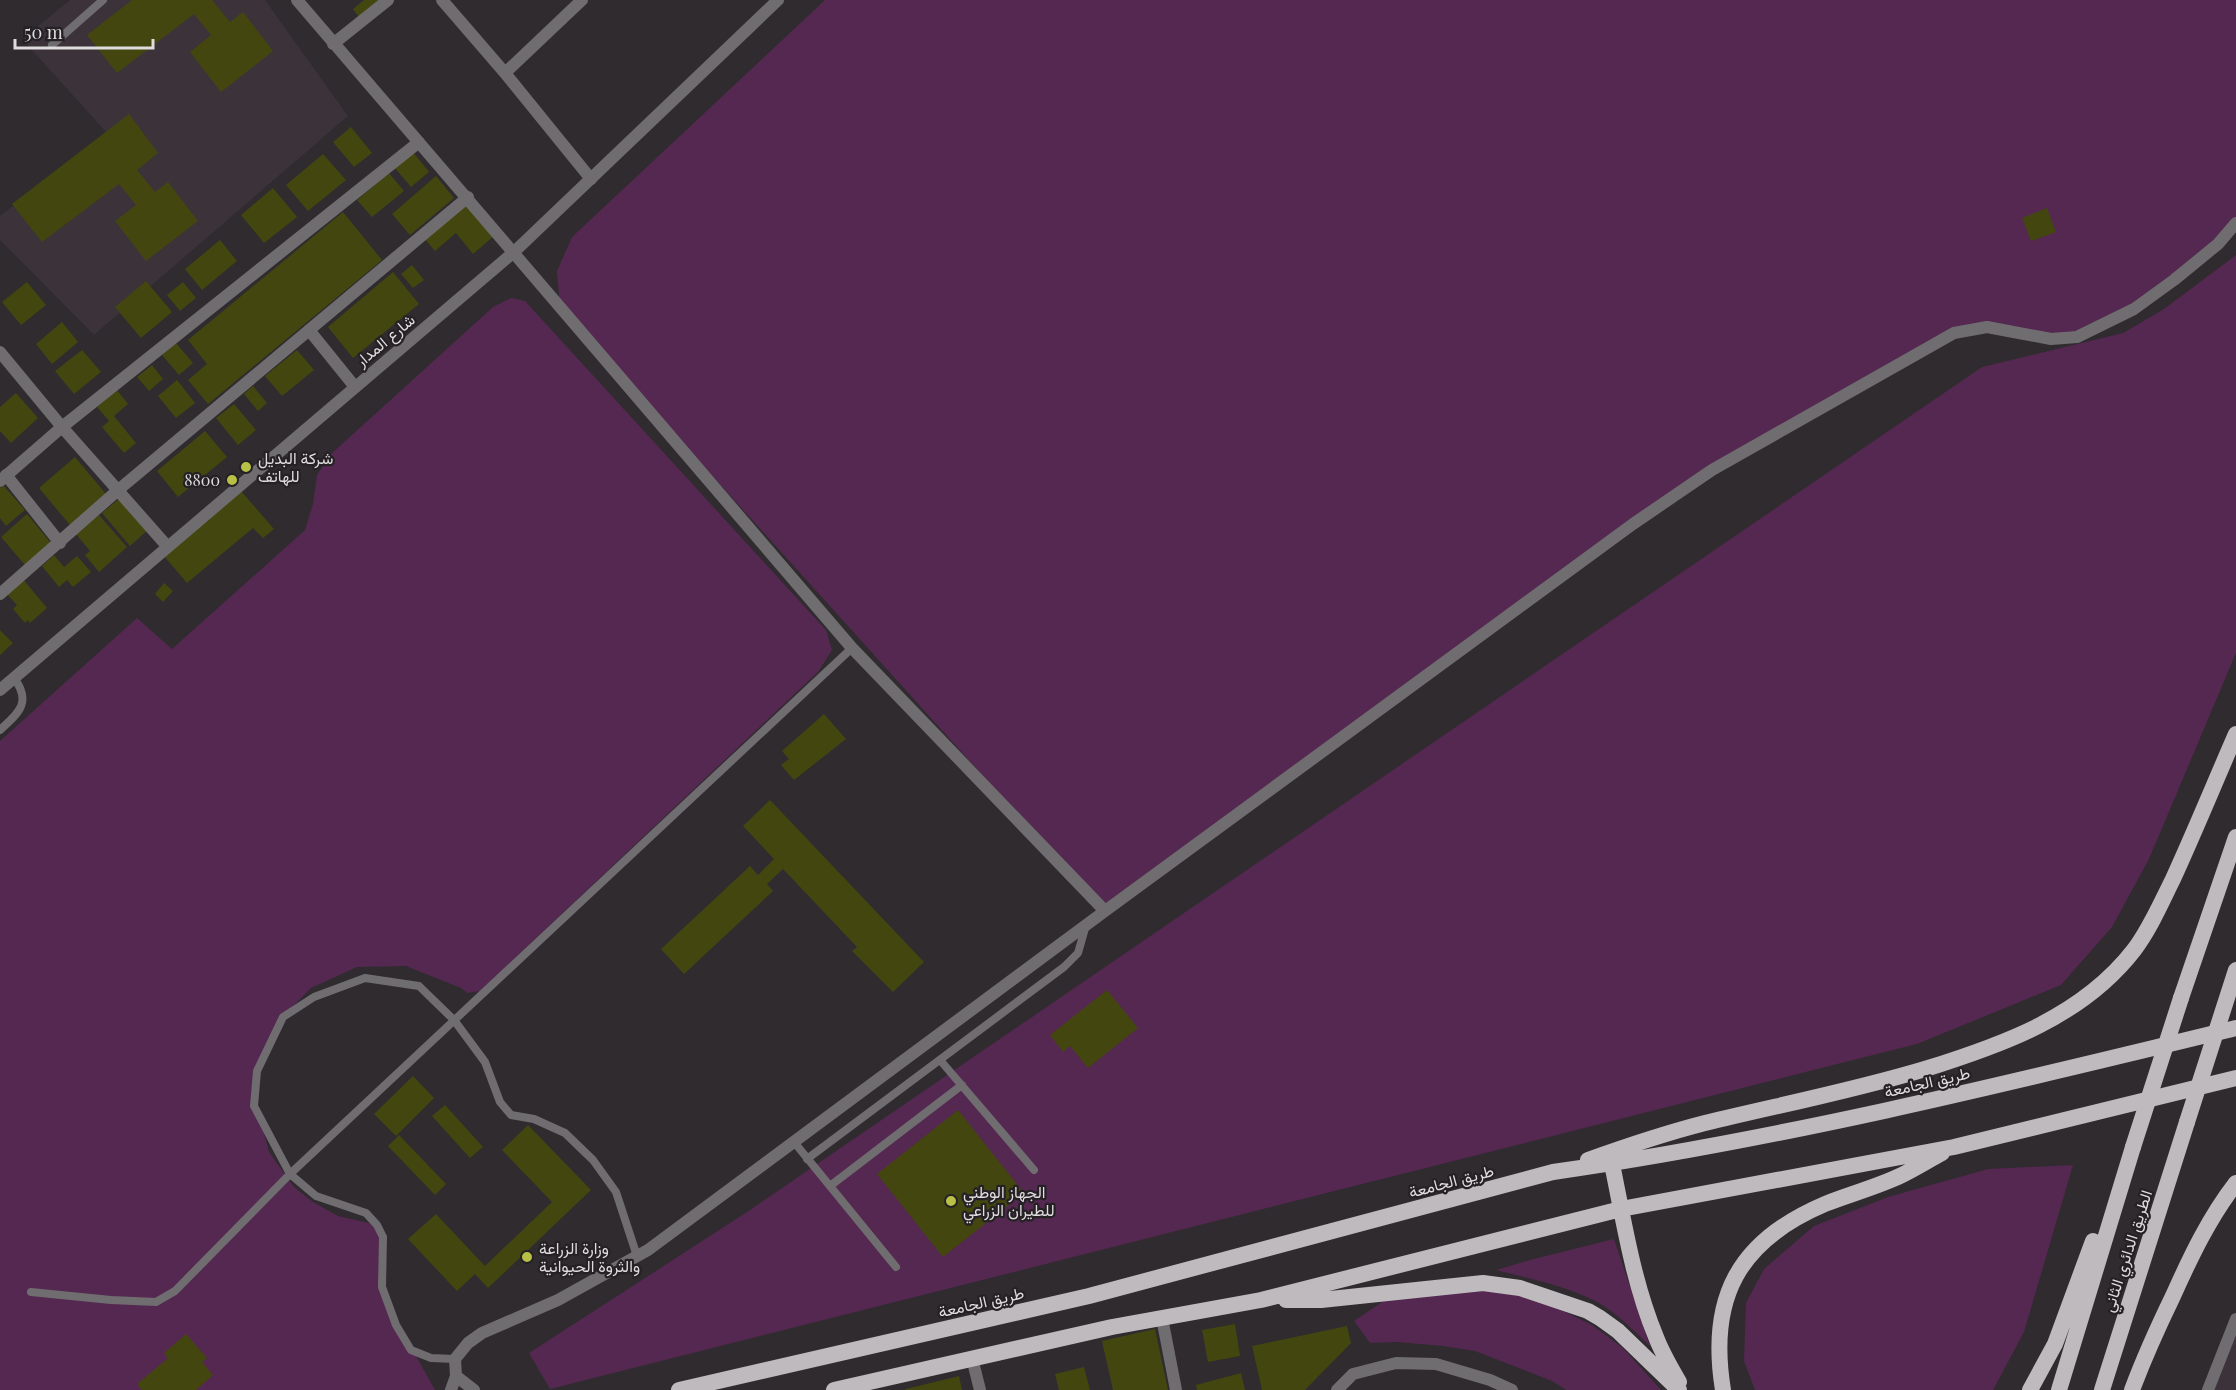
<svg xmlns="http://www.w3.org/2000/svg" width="2236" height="1390" font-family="'Playfair Display',Vazirmatn,serif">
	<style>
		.built { fill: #3b323a }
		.green { fill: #542850 }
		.building { fill: #43470f }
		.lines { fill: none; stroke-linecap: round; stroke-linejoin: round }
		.service { stroke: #6f6d6f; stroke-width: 8 }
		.minor { stroke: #6f6d6f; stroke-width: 12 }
		.tertiary { stroke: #6f6d6f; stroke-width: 12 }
		.trunk { stroke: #bfbabe; stroke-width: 16 }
		.trunk-bridge { stroke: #bfbabe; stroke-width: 16 }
		.poi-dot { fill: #b8c146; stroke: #252125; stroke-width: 2 }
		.labels { text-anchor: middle; stroke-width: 4.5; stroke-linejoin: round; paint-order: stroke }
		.street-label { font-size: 16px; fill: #dfdcde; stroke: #252125 }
		.poi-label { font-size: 16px; fill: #dfdcde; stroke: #252125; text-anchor: start }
	</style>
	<rect width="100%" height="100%" fill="#2f2b2f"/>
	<path class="built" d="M70 0H265L348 116 94 335 0 240V216L106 132 22 39Z
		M2236 1319V1390H2208Z"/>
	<path class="green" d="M825 0H2236V223L2174 280 2077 337 1987 327 1954 333 1712 470 1105 911 560 307 557 271 572 237Z
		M2236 255V653L2149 859 2112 927 2061 985 1917 1044 550 1389 529 1353 747 1212 1982 367 2123 333 2164 309Z
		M511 298 525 301 826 630 832 650 818 672 480 991 467 993 461 988 406 966 357 967 311 988 280 1019 264 1049 256 1104 269 1152 294 1187 313 1202 338 1216 369 1223 378 1230 383 1248 379 1280 390 1309 435 1390H0V741L137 618 172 649 305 530 313 504 317 475 331 454 493 307Z
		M2073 1165 2024 1332 1993 1390H1755L1744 1361 1746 1303 1764 1269 1814 1226 1888 1197 1988 1169Z
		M1614 1239 1650 1346C1634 1331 1618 1314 1599 1303 1568 1286 1531 1279 1496 1270L1530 1260Z
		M1465 1290 1512 1291 1551 1305 1592 1325 1623 1348 1661 1390H1566L1552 1381 1475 1351 1443 1346 1397 1342 1370 1343 1354 1321 1391 1296Z"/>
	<path class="building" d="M132 0H212L230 22 243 12 273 51 221 92 190 52 211 35 194 14 117 73 87 35Z
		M364 0H379L359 17 353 9Z
		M129 114 158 153 137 170 155 192 168 182 198 221 146 261 115 221 136 205 119 184 42 242 12 204Z
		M351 127 372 153 354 167 333 142Z
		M413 152 429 172 411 187 394 167Z
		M323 154 346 180 308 211 286 185Z
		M389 173 404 191 372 217 357 200Z
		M436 176 454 198 410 235 392 214Z
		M273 188 297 217 264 243 241 215Z
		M467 201 495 235 473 254 456 233 435 251 423 237Z
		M2047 208 2056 232 2031 241 2022 218Z
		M343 212 382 260 208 404 188 380 207 364 188 340Z
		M220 240 237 261 202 290 185 269Z
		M412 265 424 280 413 288 401 274Z
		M393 272 419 304 353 358 328 327Z
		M146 281 172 312 141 338 115 307Z
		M27 282 46 305 21 325 2 302Z
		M183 282 196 298 180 311 167 295Z
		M62 322 78 342 52 364 36 344Z
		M176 343 193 363 179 375 162 355Z
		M82 350 101 372 74 394 55 371Z
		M297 350 314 370 282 396 265 376Z
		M152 365 163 379 149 391 137 377Z
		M177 380 195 403 176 418 158 396Z
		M253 386 267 403 258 411 244 394Z
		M117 390 128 404 114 416 136 443 124 453 102 427 109 421 97 407Z
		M16 393 38 418 11 443 0 431V407Z
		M234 404 256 430 238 445 216 418Z
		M205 431 227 457 178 497 157 471Z
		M75 457 106 494 70 525 39 488Z
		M3 485 25 510 6 526 0 518V488Z
		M241 491 274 529 263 538 253 528 187 583 164 556Z
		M120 498 148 530 130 546 102 513Z
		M27 514 51 543 25 565 1 537Z
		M99 515 127 547 99 572 85 555 90 551 76 534Z
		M54 555 64 567 77 556 91 572 73 587 67 580 59 587 42 566Z
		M22 578 47 608 30 623 28 620 25 623 13 609 17 605 5 592Z
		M164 583 173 591 163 602 155 594Z
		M0 630 13 643 0 655Z
		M824 714 846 739 794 780 781 765 789 759 782 751Z
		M770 800 924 962 893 992 852 951 857 947 783 869 767 884 773 891 684 974 661 949 750 866 758 875 774 859 743 826Z
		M1107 990 1138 1028 1088 1068 1070 1046 1063 1052 1050 1035Z
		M413 1076 434 1098 396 1136 374 1114Z
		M445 1105 483 1147 470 1158 432 1116Z
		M958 1110 1024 1193 943 1257 877 1174Z
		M528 1125 591 1190 488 1288 475 1274 457 1291 408 1239 436 1214 485 1266 552 1202 502 1150Z
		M399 1135 446 1184 435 1195 388 1146Z
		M1235 1324 1240 1356 1208 1362 1202 1330Z
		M1347 1326 1351 1343 1305 1390H1262L1252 1346Z
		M1155 1329 1168 1390H1113L1102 1341Z
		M186 1334 207 1358 202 1362 213 1375 196 1390H142L137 1384 168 1358 164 1353Z
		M1084 1367 1090 1390H1059L1055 1374Z
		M1241 1373 1245 1390H1197L1196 1385Z
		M959 1376 962 1390H906V1389Z"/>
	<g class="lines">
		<path class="service" d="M52 45 103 0
			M0 730C19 713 32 702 14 678
			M940 1060 1034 1170
			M794 1142 896 1267
			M807 1159 1064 967 1078 953 1086 925
			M830 1186 962 1085
			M31 1292 111 1300 156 1302 175 1291 290 1174 852 648
			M455 1359 431 1358 411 1350 396 1325 382 1287 383 1237 377 1225 366 1213 316 1196 290 1174 254 1106 257 1071 283 1017 314 997 365 978 419 986 454 1020 485 1062 500 1102 511 1115 534 1119 565 1133 593 1160 616 1192 637 1256"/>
		<path class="minor" d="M297 0 852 648 1105 911
			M442 0 505 73 591 179
			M333 44 388 0
			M505 73 582 0
			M309 330 355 387
			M0 352 62 427 167 546
			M6 475 60 543
			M0 481 62 427 419 142
			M0 594 117 491 468 197
			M1162 1318 1176 1390
			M972 1358 980 1390
			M456 1376 474 1390
			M451 1390 456 1376 455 1359 468 1343 482 1333 558 1300 648 1250 1105 911 1633 524 1712 470 1954 333 1987 327 2051 339 2077 337 2134 309 2174 280 2218 244 2236 223
			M1337 1390 1353 1374 1396 1363 1436 1364 1490 1380 1512 1390
			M2208 1390 2236 1319"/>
		<path class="tertiary" d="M0 690 514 252 778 0"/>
		<path class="trunk" d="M2181 998 2236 837
			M1588 1160C1627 1146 1666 1133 1705 1123 1779 1105 1852 1091 1925 1069 2002 1045 2082 1017 2134 950 2150 929 2161 903 2173 879 2195 831 2215 782 2236 734
			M1612 1164C1624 1222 1633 1282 1656 1337 1662 1353 1671 1368 1679 1382
			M1286 1300H1321L1483 1283 1520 1288 1588 1311 1600 1318 1618 1331 1679 1390
			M679 1390 1089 1296 1553 1172C1783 1139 2010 1083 2236 1028
			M834 1390 1112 1327 1261 1300 1621 1209 1954 1147 2236 1078
			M1723 1390C1708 1298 1738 1241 1825 1204 1850 1194 1877 1187 1902 1175 1916 1168 1929 1160 1942 1153
			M2030 1390 2055 1344 2093 1241
			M2059 1390 2133 1147
			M2102 1390 2187 1122
			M2132 1390C2144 1358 2158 1327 2173 1296 2191 1256 2209 1218 2236 1183"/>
		<path class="trunk-bridge" d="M2187 1122 2236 970
			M2133 1147 2181 998"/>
	</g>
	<g class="poi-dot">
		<circle cx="246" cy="467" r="6"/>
		<circle cx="232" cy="480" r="6"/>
		<circle cx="951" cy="1201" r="6"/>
		<circle cx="527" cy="1257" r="6"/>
	</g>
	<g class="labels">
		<g class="street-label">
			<text transform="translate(385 340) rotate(-40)" y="6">شارع المدار</text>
			<text transform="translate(1927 1082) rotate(-13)" y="6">طريق الجامعة</text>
			<text transform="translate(1451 1181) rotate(-15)" y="6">طريق الجامعة</text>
			<text transform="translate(2127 1251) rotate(-72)" y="6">الطريق الدائري الثاني</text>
			<text transform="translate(981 1302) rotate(-13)" y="6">طريق الجامعة</text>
		</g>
		<g class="poi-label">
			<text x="258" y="464">شركة البديل<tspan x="258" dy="18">للهاتف</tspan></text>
			<text x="220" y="486" text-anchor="end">8800</text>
			<text x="963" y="1198">الجهاز الوطني<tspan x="963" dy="18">للطيران الزراعي</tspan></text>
			<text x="539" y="1254">وزارة الزراعة<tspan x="539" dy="18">والثروة الحيوانية</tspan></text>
		</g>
	</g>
	<path d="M15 39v9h138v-9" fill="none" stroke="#dfdcde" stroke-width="3"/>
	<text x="24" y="39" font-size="18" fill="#dfdcde" stroke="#252125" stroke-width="4.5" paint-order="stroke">50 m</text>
</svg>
